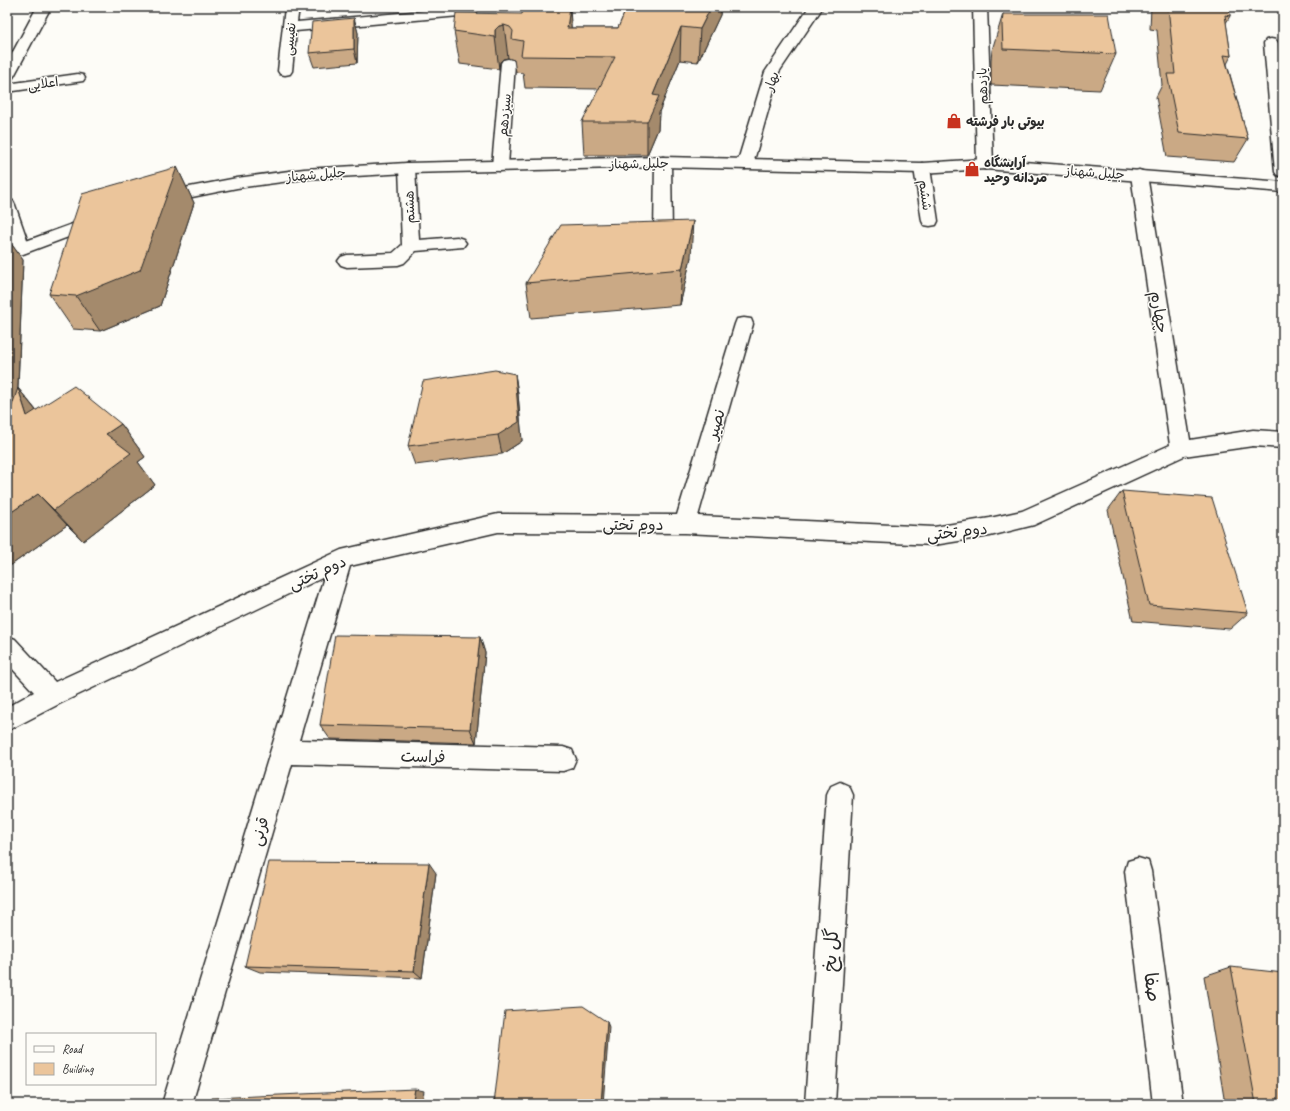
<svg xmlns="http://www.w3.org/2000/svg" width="1290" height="1111" font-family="Caveat,'Playpen Sans Arabic',sans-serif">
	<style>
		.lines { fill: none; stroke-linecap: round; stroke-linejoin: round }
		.lane-casing { stroke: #2b2b2b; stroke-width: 3 }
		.street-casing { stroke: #2b2b2b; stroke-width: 3 }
		.secondary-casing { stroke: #2b2b2b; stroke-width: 3 }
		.lane { fill: #fdfcf7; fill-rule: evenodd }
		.street { fill: #fdfcf7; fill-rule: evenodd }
		.secondary { fill: #fdfcf7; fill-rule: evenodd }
		.wall { fill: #caa985; stroke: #2b2b2b }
		.shaded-wall { fill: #a48a6c; stroke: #2b2b2b }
		.building { fill: #ebc59b; stroke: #2b2b2b }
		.labels { text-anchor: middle; stroke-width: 3; stroke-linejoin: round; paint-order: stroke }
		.far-street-label { font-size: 13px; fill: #2b2b2b; stroke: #fdfcf7 }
		.far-poi-label { font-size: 13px; font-weight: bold; fill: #2b2b2b; stroke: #fdfcf7; text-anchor: start }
		.street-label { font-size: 16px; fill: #2b2b2b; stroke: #fdfcf7 }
		.near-street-label { font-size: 19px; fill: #2b2b2b; stroke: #fdfcf7 }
	</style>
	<rect width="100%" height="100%" fill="#fdfcf7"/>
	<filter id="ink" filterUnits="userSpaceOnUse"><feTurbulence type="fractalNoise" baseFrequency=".025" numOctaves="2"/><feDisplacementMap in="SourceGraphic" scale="8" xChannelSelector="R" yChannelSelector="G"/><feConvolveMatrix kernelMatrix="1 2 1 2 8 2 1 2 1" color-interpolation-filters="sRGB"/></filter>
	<g filter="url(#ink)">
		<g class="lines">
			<g class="lane-casing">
				<path id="lane" d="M78 74 83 75 85 78 83 81 7 92V84Z"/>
			</g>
			<g class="street-casing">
				<path id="street" d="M37 7H51L14 76 12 79 7 80V63Z
					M285 7H299L297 22 469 7 475 8 477 11 475 14 470 15 296 31 292 71 290 74 285 75 280 74 278 71Z
					M809 7H823L779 72 753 164 751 167 745 169 739 167 737 164 765 72Z
					M973 7H987L993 164 991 167 985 169 979 167 977 164Z
					M1271 39 1276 40 1278 43 1283 92V177L1277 175 1275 172 1264 43 1266 40Z
					M508 59 513 60 515 63 508 166 506 169 500 171 494 169 492 166 501 63 503 60Z
					M663 157 669 159 671 162 672 235 669 239 663 241 657 239 654 235 655 162 657 159Z
					M407 163 413 165 415 168 419 240 457 237 463 239 466 243 463 247 416 251 404 263 398 265 347 267 341 265 338 261 341 257 347 255 393 253 402 245 399 168 401 165Z
					M922 163 928 165 930 168 938 221 936 225 930 226 924 225 922 221 914 168 916 165Z
					M1139 170 1145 172 1147 175 1190 440 1253 430 1283 432V448L1253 446 1184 456 1034 525 990 536 934 545 685 533 498 532 350 566 299 740 563 747 572 750 576 759 572 768 563 771 292 764 192 1104H162L324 577 61 703 7 731V707L34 692 7 663V636L15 639 55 682 341 550 498 514 677 515 735 324 737 319 744 318 751 319 753 324 698 516 934 527 990 518 1022 511 1170 445 1131 175 1133 172Z
					M7 200 13 201 15 205 30 248 27 252 21 254 15 252C5 236 7 218 7 200Z
					M840 782 849 786 853 795 835 1104H805L827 795 831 786Z
					M1138 858 1148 861 1151 871 1183 1104H1153L1125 871 1128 861Z"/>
			</g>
			<g class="secondary-casing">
				<path id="secondary" d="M663 157 922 163 985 159 1283 182V192L985 169 922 173 663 167 407 173 304 179 237 188 182 199 161 205 155 204 153 200 155 196 179 189 237 178 304 169 407 163Z
					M97 215 103 216 105 220 103 224 7 260V248Z"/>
			</g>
			<use href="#lane" class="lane"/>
			<use href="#street" class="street"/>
			<use href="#secondary" class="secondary"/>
		</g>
		<path class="wall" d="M627 7H721L720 15 698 62 680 60 659 112 658 129 647 155H584L582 122 599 89 525 88 523 73 516 72 514 60 508 58 503 59 500 62 499 69 460 64 454 31 522 14 570 8 571 28H618Z
			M1151 7H1229L1230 16 1226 23 1231 56 1227 64 1248 139 1234 162 1167 157 1156 97 1162 85 1157 30 1150 29Z
			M1003 14 1116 54 1100 90 991 85V60L992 50Z
			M354 18 358 33 357 63 314 67 309 53Z
			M177 167 194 203 160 306 100 331 73 329 49 294Z
			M7 238 23 260 18 388 36 410 121 424 145 457 138 462 155 485 83 541 67 525 7 568Z
			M691 257 680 305 531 318 526 283Z
			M515 374 518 394 522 441 502 454 415 465 408 446Z
			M1122 491 1248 613 1230 629 1133 621 1108 510Z
			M480 637 485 653 476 743 330 739 320 725Z
			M436 873 422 978 260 972 245 966Z
			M1231 967 1283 1104H1225L1204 976Z"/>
		<path class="shaded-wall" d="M711 7H721L720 15 698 62 700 29Z
			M570 8 572 40 567 28Z
			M354 18 358 33 357 63 354 49Z
			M504 25 508 58 503 59 500 62 499 69 495 37V30L499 26Z
			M681 27 680 60 659 112 658 129 647 155V122L653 95Z
			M177 167 194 203 160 306 100 331 76 296Z
			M693 221 691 257 680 305 682 269Z
			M7 238 23 260 13 508 7 502Z
			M515 374 518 394 522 441 502 454 498 435Z
			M18 388 45 422 27 416Z
			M121 424 145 457 138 462 155 485 83 541 54 510 106 434Z
			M38 494 67 525 7 568V515Z
			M480 637 485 653 476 743 470 729Z
			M429 863 436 873 422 978 414 971Z
			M607 1022 609 1027 603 1104H601Z
			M415 1089 424 1091 422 1104H412Z"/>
		<path class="building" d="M524 7 570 8 567 28H618L627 7H711L700 29 681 27 653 95 659 96 647 122H582L615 57 521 56 523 41 512 39 513 31 510 27 504 25 499 26 495 30V37L454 31 456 13 522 14Z
			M1168 7H1229L1230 16 1225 15 1231 56 1224 55 1248 139 1179 133 1167 74H1175Z
			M1003 14H1109L1116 54 1003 49 1002 25Z
			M354 18V49L309 53 312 22Z
			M177 167 140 270 76 296 49 294 82 194Z
			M693 221 682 269 526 283 561 225Z
			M495 370 515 374 519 422 498 435 408 446 423 381Z
			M74 386 121 424 106 434 131 453 54 510 38 494 7 515V420L18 388 27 416Z
			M1122 491 1212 498 1248 613 1149 605Z
			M335 635 480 637 470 729 320 725Z
			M269 862 429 863 414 971 245 966Z
			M1231 967 1283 973V1104H1256Z
			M583 1006 607 1022 601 1104H494L505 1011Z
			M415 1089 412 1104H210L212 1098Z"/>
	</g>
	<defs>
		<g id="shop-bare" transform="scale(1.2)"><path d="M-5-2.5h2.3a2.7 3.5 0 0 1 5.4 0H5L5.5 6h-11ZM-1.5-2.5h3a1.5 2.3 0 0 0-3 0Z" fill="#c8321e" stroke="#fdfcf7" stroke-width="2.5" paint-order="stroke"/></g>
	</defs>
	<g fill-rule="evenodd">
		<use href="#shop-bare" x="954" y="121"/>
		<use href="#shop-bare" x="972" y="169"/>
	</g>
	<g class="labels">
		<g class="far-street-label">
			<text transform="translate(289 39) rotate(-84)" y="5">نفیسی</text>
			<text transform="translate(771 81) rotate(-70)" y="5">بهار</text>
			<text transform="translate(43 83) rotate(-8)" y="5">اعلایی</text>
			<text transform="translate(982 86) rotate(-92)" y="5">یازدهم</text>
			<text transform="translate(504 115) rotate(-85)" y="5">سیزدهم</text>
			<text transform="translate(639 163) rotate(-1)" y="5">جلیل شهناز</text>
			<text transform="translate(1095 172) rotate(4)" y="5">جلیل شهناز</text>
			<text transform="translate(316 174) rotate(-5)" y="5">جلیل شهناز</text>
			<text transform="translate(926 195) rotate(82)" y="5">ششم</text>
			<text transform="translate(409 207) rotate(-92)" y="5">هشتم</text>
		</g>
		<g class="far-poi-label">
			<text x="966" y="126">بیوتی بار فرشته</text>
			<text x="984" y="167">آرایشگاه<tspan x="984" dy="15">مردانه وحید</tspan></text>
		</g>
		<g class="street-label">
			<text transform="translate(1160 312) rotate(81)" y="6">چهارم</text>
			<text transform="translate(715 424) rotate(-74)" y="6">نصیر</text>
			<text x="633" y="530">دوم تختی</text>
			<text transform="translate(957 531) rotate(-6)" y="6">دوم تختی</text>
			<text transform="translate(317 572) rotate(-24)" y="6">دوم تختی</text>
			<text transform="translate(423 756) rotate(1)" y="6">فراست</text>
			<text transform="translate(259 831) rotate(-73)" y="6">قرنی</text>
		</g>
		<g class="near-street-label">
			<text transform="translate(830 950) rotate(-86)" y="7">گل یخ</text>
			<text transform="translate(1153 987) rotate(83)" y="7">صفا</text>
		</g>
	</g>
	<rect width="1290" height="1111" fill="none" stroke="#fdfcf7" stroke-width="24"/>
	<rect x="12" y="12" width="1266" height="1087" fill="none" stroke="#2b2b2b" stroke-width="1.5" filter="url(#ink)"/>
	<rect x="26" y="1033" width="130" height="52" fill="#fdfcf7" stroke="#a9a8a5"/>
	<rect x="34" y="1046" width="20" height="6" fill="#fdfcf7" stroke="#a9a8a5"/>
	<text x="62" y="1053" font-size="12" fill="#2b2b2b">Road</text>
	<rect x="34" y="1063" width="20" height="12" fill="#ebc59b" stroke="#a9a8a5"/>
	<text x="62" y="1073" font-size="12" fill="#2b2b2b">Building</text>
</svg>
